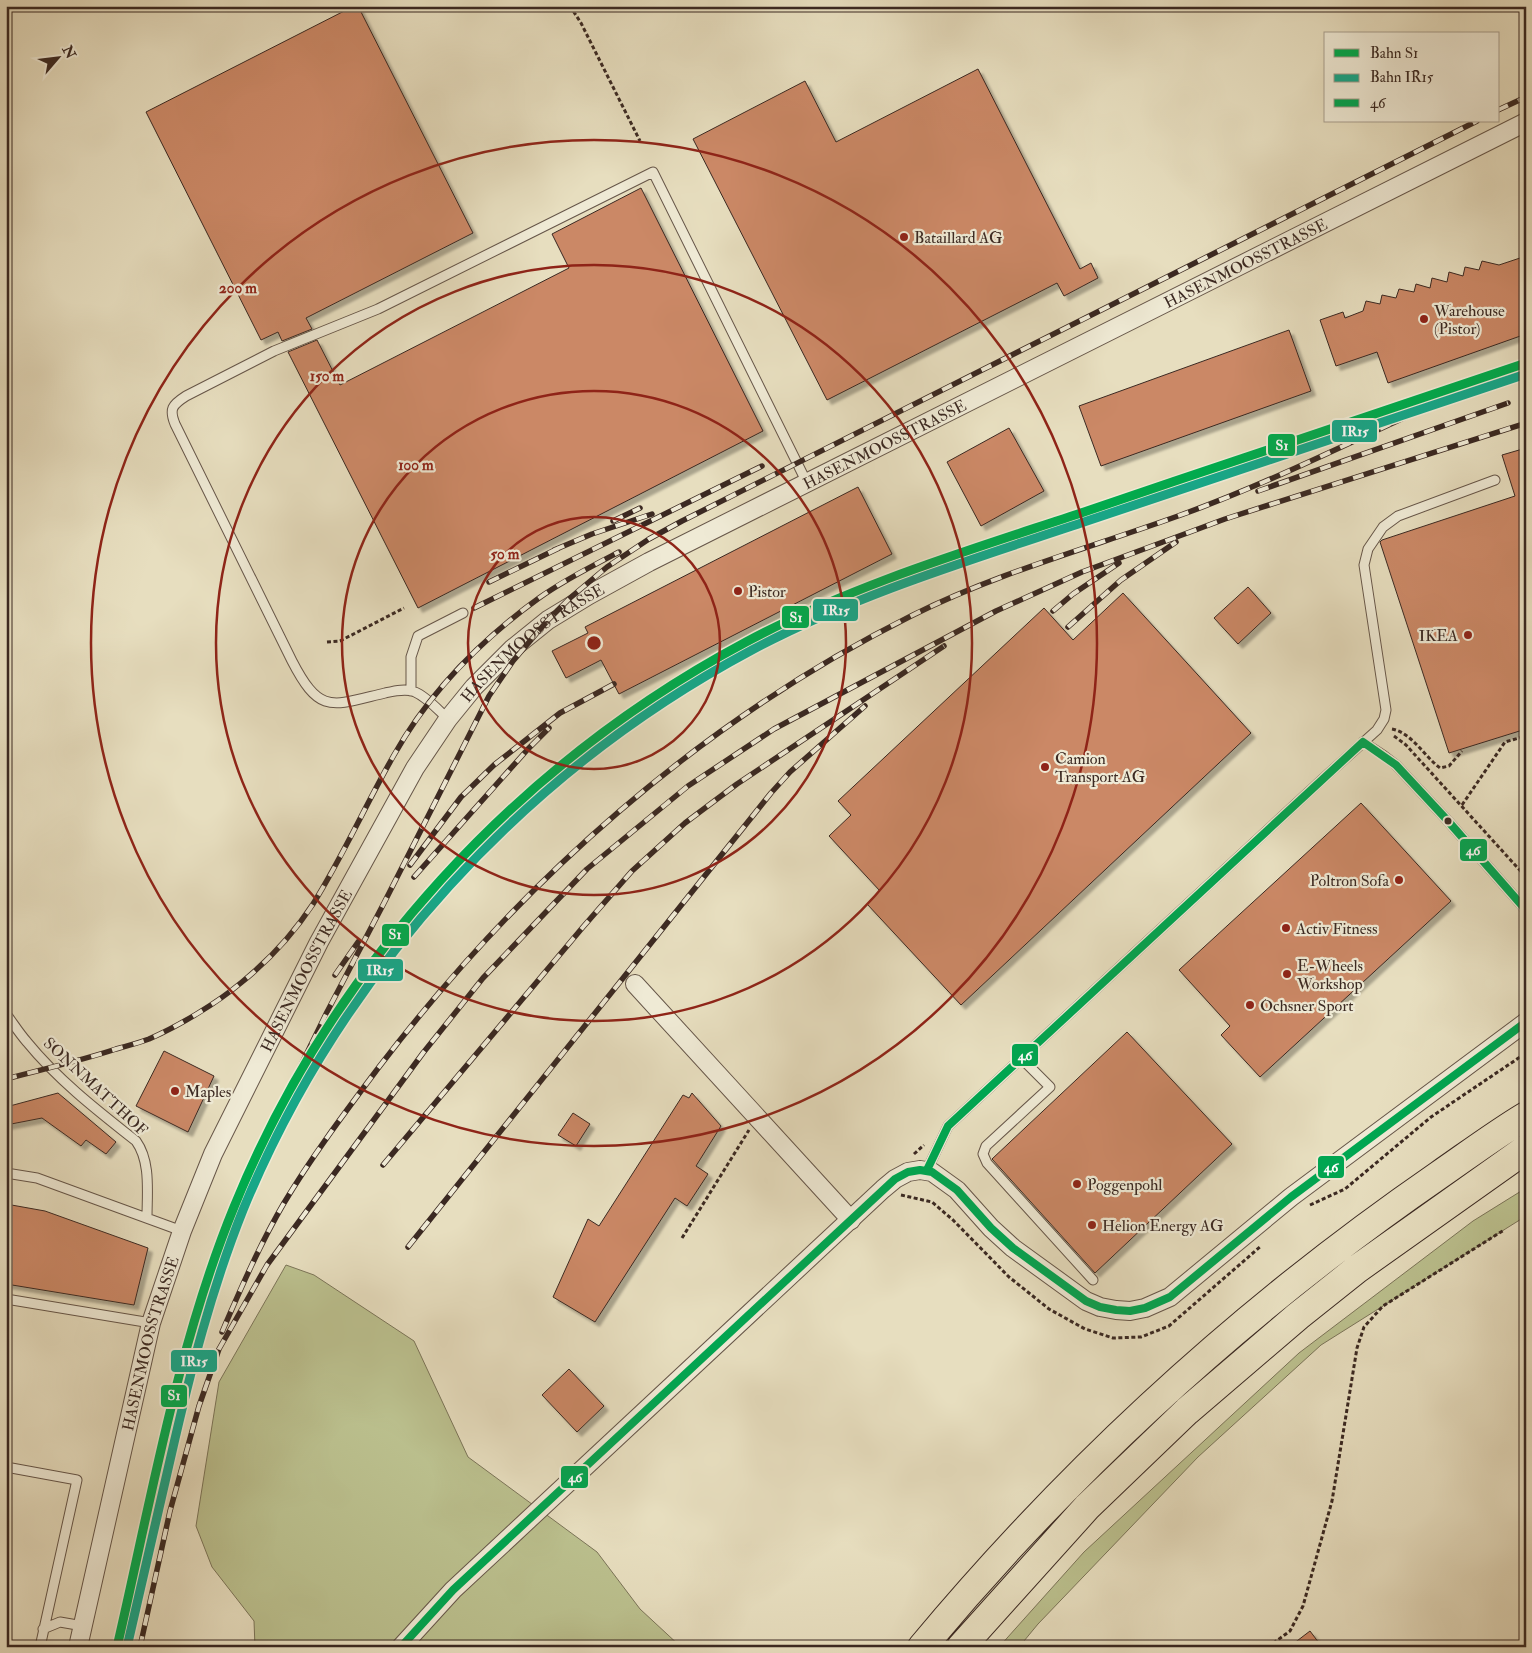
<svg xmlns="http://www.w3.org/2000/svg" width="1532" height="1653" font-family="'IM FELL Double Pica',serif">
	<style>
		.green { fill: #bbc08e; stroke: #7b7458 }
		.building { fill: #cb8866; stroke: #3b2922; filter: url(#shadow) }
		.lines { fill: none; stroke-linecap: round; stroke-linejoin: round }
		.service-casing { stroke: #665649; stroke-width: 11 }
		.minor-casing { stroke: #665649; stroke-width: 20 }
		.motorway-casing { stroke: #3b2922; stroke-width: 30 }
		.path { stroke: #3b2922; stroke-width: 3; stroke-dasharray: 4 2.5; stroke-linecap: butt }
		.service { stroke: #efead5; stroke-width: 9 }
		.minor { stroke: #efead5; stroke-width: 18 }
		.motorway { stroke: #e7debf; stroke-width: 28 }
		.rail-casing { stroke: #3b2922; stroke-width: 5.5 }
		.rail { stroke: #efead5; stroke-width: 4; stroke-dasharray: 11; stroke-linecap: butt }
		.bus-1-casing { stroke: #efead5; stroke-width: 11 }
		.bus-1 { stroke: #00a651; stroke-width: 8 }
		.rail-1-casing { stroke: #efead5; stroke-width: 12 }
		.rail-2-casing { stroke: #efead5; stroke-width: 12 }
		.rail-1 { stroke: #00ab4d; stroke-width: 9 }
		.rail-2 { stroke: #17a788; stroke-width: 9 }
		.ring { fill: none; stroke: #8f2418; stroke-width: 2.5 }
		.poi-dot { fill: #8f2418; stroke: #efead5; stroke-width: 2 }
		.bus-dot { fill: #3b2922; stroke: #efead5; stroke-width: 2 }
		.labels { text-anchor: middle; stroke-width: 4.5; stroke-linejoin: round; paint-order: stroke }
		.poi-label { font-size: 16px; fill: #3b2922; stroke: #efead5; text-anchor: start }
		.street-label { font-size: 16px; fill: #3b2922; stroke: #efead5 }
		.centre { fill: #8f2418; stroke: #efead5; stroke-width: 2.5 }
		.ring-label { font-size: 15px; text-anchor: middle; font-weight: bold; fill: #8f2418; stroke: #efead5; stroke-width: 4.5; stroke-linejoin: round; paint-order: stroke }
		.line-badge { stroke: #efead5; stroke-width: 2 }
		.badge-label { font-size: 14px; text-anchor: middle; font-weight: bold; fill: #fff }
	</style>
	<defs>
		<filter id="shadow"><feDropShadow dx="4.5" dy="4.5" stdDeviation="1" flood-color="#0004"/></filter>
	</defs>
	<rect width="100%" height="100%" fill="#e7debf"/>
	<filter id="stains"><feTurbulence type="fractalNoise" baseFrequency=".004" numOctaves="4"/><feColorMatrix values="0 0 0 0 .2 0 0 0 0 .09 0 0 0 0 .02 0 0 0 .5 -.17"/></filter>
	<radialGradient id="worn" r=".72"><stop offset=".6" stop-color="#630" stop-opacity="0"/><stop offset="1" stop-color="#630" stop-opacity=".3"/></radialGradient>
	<path class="green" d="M1526 1188V1216L1321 1345 1198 1457 1038 1624 1019 1647H999L1084 1552 1299 1353 1473 1221Z
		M286 1265 314 1275 414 1341 468 1457 597 1552 640 1609 681 1647H255L254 1621 212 1567 196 1526 219 1382Z"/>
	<path class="building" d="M354 6H358L473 233 306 318 312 329 282 341 278 332 261 340 146 112Z
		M978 69 1080 269 1091 263 1098 278 1064 296 1057 283 827 400 693 139 805 81 836 142Z
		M641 188 763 431 418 608 288 352 317 340 340 385 569 268 552 234Z
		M1526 256V334L1388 383 1377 352 1336 366 1320 320 1343 312 1345 318 1363 311 1366 301 1380 304 1382 295 1396 298 1399 289 1414 292 1416 284 1430 288 1432 278 1447 282 1449 272 1463 276 1465 267 1479 270 1482 261 1499 265Z
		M1289 330 1311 391 1101 466 1079 406Z
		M1009 428 1044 491 981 526 947 462Z
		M1526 448V729L1449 753 1380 542 1382 540 1515 496 1502 455Z
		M858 487 892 554 619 694 601 660 566 678 552 651 588 633 585 627Z
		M1248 587 1271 613 1238 644 1214 618Z
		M1123 593 1251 733 961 1005 867 904 880 891 829 836 851 815 838 801 1044 608 1073 640Z
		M1361 803 1451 901 1260 1077 1221 1035 1230 1026 1179 970Z
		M1127 1032 1232 1144 1095 1273 992 1159Z
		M164 1051 214 1076 188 1132 136 1106Z
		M58 1093 116 1142 106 1154 86 1140 81 1146 42 1118 6 1125V1107Z
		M692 1093 721 1126 696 1166 708 1174 687 1206 675 1198 595 1322 553 1297 588 1219 599 1226 683 1095 689 1098Z
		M573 1113 590 1124 576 1146 558 1135Z
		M6 1204 45 1211 148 1248 134 1305 6 1284Z
		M569 1369 604 1406 577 1432 542 1395Z
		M1310 1631 1322 1647H1289Z"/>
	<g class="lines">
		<g class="service-casing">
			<path id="service" d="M411 691V657L418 636 463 613
				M448 719C438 710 427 697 415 692 406 688 394 691 385 693 331 706 320 715 292 661L175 424C169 409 172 405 186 396L274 351 378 309 653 172 807 483
				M1363 742 1383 755 1396 765 1448 821 1526 910
				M6 1014C13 1023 19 1033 27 1042 58 1080 98 1111 136 1141 151 1162 147 1192 147 1218
				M1022 1059 1050 1087 986 1146 983 1154 987 1163 1093 1280
				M927 1170 948 1126 1327 775 1377 730 1384 719 1386 710 1364 565 1368 549 1383 527 1398 516 1495 480
				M6 1173 37 1178 182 1231
				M6 1299 151 1323
				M6 1467 77 1480 40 1647
				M43 1629 60 1622 83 1626"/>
		</g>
		<g class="minor-casing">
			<g id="minor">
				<path d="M635 984 851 1220"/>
				<path id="s1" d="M78 1647 151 1323 182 1231 213 1154 319 942 415 768 448 719 474 687 512 649 548 620 589 595 649 562 1526 122"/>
				<path d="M401 1647 453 1590 883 1189 895 1179 908 1172 920 1170 932 1172 957 1190 991 1228 1013 1248 1086 1301 1100 1307 1116 1310 1130 1311 1145 1308 1170 1297 1291 1197 1526 1022"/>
			</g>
		</g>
		<g class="motorway-casing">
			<path id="motorway" d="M922 1647C1072 1467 1246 1308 1439 1175 1468 1155 1496 1134 1526 1116
				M961 1647 1087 1507 1187 1411 1298 1316 1357 1269 1526 1149"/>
		</g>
		<path class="path" d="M570 6 581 23 640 141
			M327 642 340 641 404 608
			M1392 729C1412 733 1424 756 1440 768L1449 766 1462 751
			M1394 736 1406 745 1526 877
			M1462 805 1505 742 1526 736
			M914 1154 924 1145
			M901 1195 932 1202 953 1220 1009 1277 1049 1309 1085 1329 1113 1338 1141 1337 1169 1326 1261 1246
			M1310 1205 1345 1189 1431 1117 1526 1053
			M682 1238 749 1130
			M1268 1647 1290 1631 1303 1606 1332 1501 1357 1348 1364 1327 1383 1306 1504 1230"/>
		<use href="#service" class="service"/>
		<use href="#minor" class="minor"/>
		<use href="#motorway" class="motorway"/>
		<g class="rail-casing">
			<path id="rail" d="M1498 110 1526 97
				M1258 491 1508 403
				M613 521 640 508
				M554 550 592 534 652 514
				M489 582 559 548
				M474 608 762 466
				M1053 611 1073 594 1119 563
				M1068 627 1121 580 1176 542
				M410 865 461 797 494 765 560 713 614 684
				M414 877 528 749 549 728
				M335 975 358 942
				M6 1079C43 1069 80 1061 116 1049 127 1046 138 1043 149 1039 179 1026 217 1003 242 982 269 960 294 933 313 904 343 856 366 804 394 755 429 693 481 640 539 598 564 580 592 566 619 552
				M263 1143 327 1012 384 903 489 696 513 661 548 620 570 598 607 567 649 539 682 521 1477 121
				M383 1165 583 927 632 871 685 823 737 784 944 646
				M408 1247 771 793 790 772 865 706
				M222 1332C241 1288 260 1244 284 1203 312 1156 346 1111 379 1067 521 881 701 721 911 616 997 573 1089 548 1178 516 1265 485 1348 443 1432 405
				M140 1647 170 1511 199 1406 219 1349 267 1265 423 1053 483 978 587 869 688 786 774 729 996 611 1082 572 1225 519 1526 423"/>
		</g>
		<use href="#rail" class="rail"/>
		<g class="bus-1-casing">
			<path id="bus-1" d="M1363 742 1396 765 1448 821 1526 910
				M927 1170 948 1126 1363 742
				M401 1647 453 1590 895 1179 908 1172 920 1170 932 1172 957 1190 991 1228 1013 1248 1086 1301 1100 1307 1116 1310 1130 1311 1145 1308 1170 1297 1291 1197 1526 1022"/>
		</g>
		<use href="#bus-1" class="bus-1"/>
		<g class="rail-1-casing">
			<path id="rail-1" d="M117 1647C151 1501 177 1346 234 1207 332 966 517 764 746 642 852 585 970 550 1084 512 1231 462 1378 413 1526 363"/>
		</g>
		<g class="rail-2-casing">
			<path id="rail-2" d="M127 1647C142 1583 156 1520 171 1456 190 1373 211 1290 243 1210 341 972 525 771 752 650 857 594 974 559 1087 521 1233 472 1380 423 1526 374"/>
		</g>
		<use href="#rail-1" class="rail-1"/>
		<use href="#rail-2" class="rail-2"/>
	</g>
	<g class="ring">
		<circle cx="594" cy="643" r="126"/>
		<circle cx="594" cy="643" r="252"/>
		<circle cx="594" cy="643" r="378"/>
		<circle cx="594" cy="643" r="503"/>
	</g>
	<g class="poi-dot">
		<circle cx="904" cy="237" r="5"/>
		<circle cx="1424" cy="319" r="5"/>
		<circle cx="738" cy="591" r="5"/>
		<circle cx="1468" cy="635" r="5"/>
		<circle cx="1045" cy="767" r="5"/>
		<circle cx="1399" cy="880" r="5"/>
		<circle cx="1286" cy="928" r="5"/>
		<circle cx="1287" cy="974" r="5"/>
		<circle cx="1250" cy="1005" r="5"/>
		<circle cx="175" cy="1091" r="5"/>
		<circle cx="1077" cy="1184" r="5"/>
		<circle cx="1092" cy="1225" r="5"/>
	</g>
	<circle class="bus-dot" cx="1448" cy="821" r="4.5"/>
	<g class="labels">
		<g class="poi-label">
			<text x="914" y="243">Bataillard AG</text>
			<text x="1434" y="316">Warehouse<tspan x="1434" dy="18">(Pistor)</tspan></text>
			<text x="748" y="597">Pistor</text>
			<text x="1458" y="641" text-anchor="end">IKEA</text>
			<text x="1055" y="764">Camion<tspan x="1055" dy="18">Transport AG</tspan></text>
			<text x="1389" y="886" text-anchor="end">Poltron Sofa</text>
			<text x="1296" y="934">Activ Fitness</text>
			<text x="1297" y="971">E-Wheels<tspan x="1297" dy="18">Workshop</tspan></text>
			<text x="1260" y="1011">Ochsner Sport</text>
			<text x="185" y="1097">Maples</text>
			<text x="1087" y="1190">Poggenpohl</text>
			<text x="1102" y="1231">Helion Energy AG</text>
		</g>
		<g class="street-label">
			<text dy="6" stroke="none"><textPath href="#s1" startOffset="1932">HASENMOOSSTRASSE</textPath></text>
			<text dy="6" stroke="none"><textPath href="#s1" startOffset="1528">HASENMOOSSTRASSE</textPath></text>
			<text dy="6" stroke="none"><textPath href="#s1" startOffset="1122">HASENMOOSSTRASSE</textPath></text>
			<text dy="6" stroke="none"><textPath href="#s1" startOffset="718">HASENMOOSSTRASSE</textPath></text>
			<text transform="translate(96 1086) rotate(43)" y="6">SONNMATTHOF</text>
			<text dy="6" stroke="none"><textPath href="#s1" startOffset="312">HASENMOOSSTRASSE</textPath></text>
		</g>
	</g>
	<circle cx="594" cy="643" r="8" class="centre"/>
	<g class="ring-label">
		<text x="238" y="293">200 m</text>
		<text x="327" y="381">150 m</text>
		<text x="416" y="470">100 m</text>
		<text x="505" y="559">50 m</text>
	</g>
	<g class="line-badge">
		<rect x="1331" y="419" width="47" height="24" rx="5" fill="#17a788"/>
		<rect x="1267" y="433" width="29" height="24" rx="5" fill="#00ab4d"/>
		<rect x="812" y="598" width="47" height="24" rx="5" fill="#17a788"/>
		<rect x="781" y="605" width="29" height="24" rx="5" fill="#00ab4d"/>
		<rect x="1459" y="838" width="29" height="24" rx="5" fill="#00a651"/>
		<rect x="381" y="923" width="29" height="24" rx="5" fill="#00ab4d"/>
		<rect x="357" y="958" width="47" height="24" rx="5" fill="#17a788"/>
		<rect x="1011" y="1043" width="28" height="24" rx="5" fill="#00a651"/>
		<rect x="1317" y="1155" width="28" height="24" rx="5" fill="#00a651"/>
		<rect x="170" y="1349" width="48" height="24" rx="5" fill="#17a788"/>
		<rect x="160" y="1384" width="28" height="24" rx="5" fill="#00ab4d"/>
		<rect x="560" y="1465" width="29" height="24" rx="5" fill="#00a651"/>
	</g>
	<g class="badge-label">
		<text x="1355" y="436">IR15</text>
		<text x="1282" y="450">S1</text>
		<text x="836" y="615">IR15</text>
		<text x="796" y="622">S1</text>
		<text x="1473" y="855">46</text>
		<text x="395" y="939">S1</text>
		<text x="380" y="975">IR15</text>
		<text x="1025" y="1060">46</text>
		<text x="1331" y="1172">46</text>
		<text x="194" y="1366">IR15</text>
		<text x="174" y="1400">S1</text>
		<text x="575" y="1482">46</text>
	</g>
	<rect width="1532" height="1653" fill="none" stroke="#e7debf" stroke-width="25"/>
	<rect x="8" y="8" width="1517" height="1638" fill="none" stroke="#3b2922" stroke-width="2.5"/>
	<rect x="12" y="12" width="1507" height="1628" fill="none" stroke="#3b2922"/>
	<rect x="1324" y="32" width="175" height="90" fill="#efead5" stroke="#a79d8d"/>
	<rect x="1334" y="49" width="25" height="8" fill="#00ab4d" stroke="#a79d8d"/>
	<text x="1370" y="58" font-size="15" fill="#3b2922">Bahn S1</text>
	<rect x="1334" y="74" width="25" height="8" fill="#17a788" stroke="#a79d8d"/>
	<text x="1370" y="82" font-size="15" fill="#3b2922">Bahn IR15</text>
	<rect x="1334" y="99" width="25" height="8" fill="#00a651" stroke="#a79d8d"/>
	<text x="1370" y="108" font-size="15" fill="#3b2922">46</text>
	<g transform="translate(58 58) rotate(62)" stroke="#efead5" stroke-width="4" paint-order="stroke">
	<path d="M0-4L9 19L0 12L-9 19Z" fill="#3b2922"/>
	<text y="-8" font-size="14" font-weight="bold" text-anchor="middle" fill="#3b2922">N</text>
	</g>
	<rect width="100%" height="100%" filter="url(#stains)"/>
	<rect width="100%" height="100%" fill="url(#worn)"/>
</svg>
